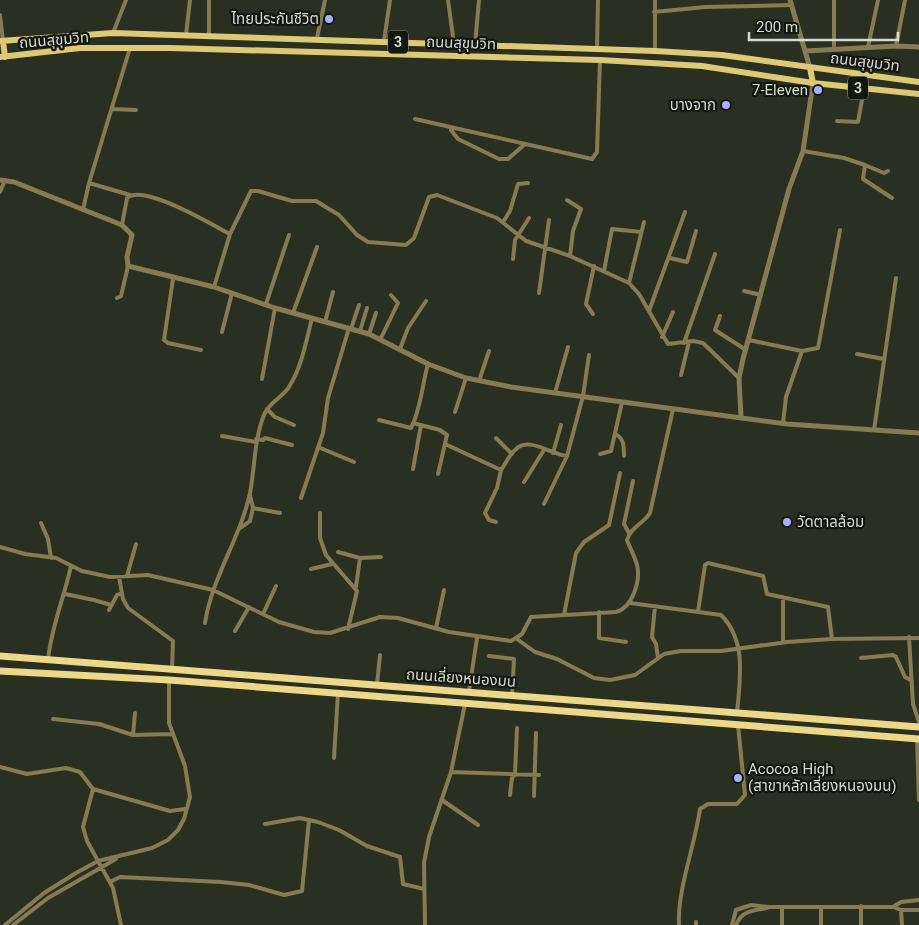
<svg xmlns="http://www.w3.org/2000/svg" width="919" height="925" font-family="Roboto,'Noto Sans Thai',sans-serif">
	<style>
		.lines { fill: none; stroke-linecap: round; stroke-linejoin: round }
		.minor { stroke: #857b55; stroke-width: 4 }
		.tertiary { stroke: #857b55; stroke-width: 5 }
		.primary { stroke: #dec977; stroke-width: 6 }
		.trunk { stroke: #edd889; stroke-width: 7 }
		.poi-dot { fill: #a2b2fd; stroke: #141710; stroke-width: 2 }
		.labels { text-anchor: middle; stroke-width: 4.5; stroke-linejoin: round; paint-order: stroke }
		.shield { fill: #141710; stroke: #9ca096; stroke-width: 1 }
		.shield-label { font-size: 14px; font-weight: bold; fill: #d6dad0 }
		.poi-label { font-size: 15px; fill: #d6dad0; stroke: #141710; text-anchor: end }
		.street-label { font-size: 15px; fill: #d6dad0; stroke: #141710 }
	</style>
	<rect width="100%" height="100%" fill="#2a3021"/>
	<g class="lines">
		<path class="minor" d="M448 0 454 44
			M834 0V49
			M654 12 705 7 792 5
			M0 15 3 41
			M113 33 126 0
			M186 35 190 0
			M209 35V0
			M317 38 325 0
			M384 41 390 0
			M475 45 479 0
			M896 46 905 0
			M868 47 878 0
			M597 48 598 0
			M655 51V0
			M112 109 136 110
			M415 119 592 159 597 152 600 60
			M837 121 858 122 864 89
			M451 130 458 139 499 159H508L524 145
			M803 151 844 158 865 165 863 179 892 198
			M865 165 884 173 888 171
			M89 183 130 195
			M0 192 5 180
			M567 200 581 209 573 231 570 256
			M83 210 89 183 130 48
			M503 222 510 211 518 184 528 183
			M122 225 127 198C143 183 212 225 230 234
			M670 258 687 262 696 231
			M513 259 515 240 529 218
			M604 271 612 229 641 232
			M173 279 164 340 168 343 201 350
			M629 283 644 222
			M214 287 230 234 251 191H258L292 201H316L339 215 357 235 368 242 406 245 414 238 429 197 437 195 497 218 526 241 570 256 629 283 639 294 668 344 693 341 703 343 739 378
			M744 291 761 295
			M539 293 549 220
			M117 298 121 296 128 266
			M266 304 289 235
			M649 311 685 212
			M293 313 317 247
			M593 314 586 304 594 266
			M720 316 715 330 746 350
			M325 322 333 292
			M351 329 359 305
			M360 331 367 308
			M222 332 232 293
			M369 334 376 313
			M662 337 673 312
			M381 338 398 303 391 295
			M749 340 802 351
			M684 343 715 254
			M400 349 408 328 426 301
			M857 354 884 359
			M681 375 689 342
			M262 379 275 308
			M479 381 489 351
			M555 393 568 347
			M267 409 275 417 294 425
			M455 412 466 378
			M379 420 411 428C421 409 422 385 428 364
			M413 423 440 430 447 435 438 474
			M783 423 786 397 802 351 818 348 840 230
			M874 430 896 278
			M615 434C624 438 624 446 624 456
			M222 436 256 442
			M496 438 512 454
			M256 439 263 440 265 438 292 445
			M445 444 501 470C506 463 509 455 515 450 528 435 551 455 567 456L583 396 589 355
			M318 447 354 462
			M553 453 561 425
			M600 454 611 451 622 402
			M413 469 421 425
			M524 482 544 450
			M301 498 323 433 328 398 349 328
			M544 504 567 456
			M253 508 280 513
			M320 513V538L326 555 357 591 348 629
			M496 522 489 520 485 513 497 488 501 470
			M41 523 48 539 51 558
			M239 529 250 521 253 508 250 495
			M629 533 624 524 633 481
			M0 547 25 554 56 558 82 571 110 577 148 575 213 590 279 622 314 632 330 633 380 617 398 618 449 632 511 641 522 634 531 617 616 612C632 608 641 581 637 565 635 557 630 548 627 540 631 527 643 524 650 513L673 409
			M338 552 360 558 381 557
			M311 569 332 564
			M127 576 136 544
			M119 577 123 599 128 608 173 641 172 669
			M356 587 360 558
			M65 594 94 600 111 605
			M630 603 721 615C747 641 740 679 737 713
			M655 606 652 637 656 644 658 658
			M109 610 117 595 122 593
			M599 612V638L626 642
			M698 612 705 565 708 563 763 576 767 594 828 607 832 639
			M263 614 276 586
			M564 615 576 553 584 542 609 525 620 473
			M205 623C212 577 240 539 250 493 255 467 254 440 264 415 268 403 283 397 289 387 302 366 306 342 312 318
			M436 628 444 590
			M235 631 249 607
			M909 637 913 704 919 722
			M517 639 535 652 557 659 594 678 610 680 635 675 664 654 681 651H721L787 642 832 639 919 638
			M783 642V597
			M489 656 514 659 512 695
			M861 658 893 655 896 657 905 677 912 681
			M48 660C51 628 64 598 71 566
			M486 678 513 680
			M377 685 380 655
			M469 691 477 638
			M53 719 99 724 133 735 172 734
			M133 735 135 713
			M917 738 919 800
			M334 758 338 693
			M0 767 27 774 66 768 80 772 93 789 170 811 185 809
			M451 772 539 775
			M93 789 83 827 87 841 113 888 121 925
			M510 795 512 778 515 774 517 728
			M534 796 536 733
			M442 800 478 825
			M265 824 300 818 318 822 339 830 367 846 400 857 403 884 424 889
			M110 882 120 877 221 882 249 885 284 895 302 891 309 820
			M861 906V925
			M782 907V925
			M821 907V925
			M893 907 901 902 919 900
			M901 910 902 925
			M696 922V925
			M5 925 44 893 76 873 98 861 152 848 168 840 178 830 184 819 190 797 185 766 169 723V680
			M13 925 48 898 116 859
			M425 925 424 863 429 837 451 772 465 704
			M679 925C677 891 695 845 700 809L708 804H737L745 795 738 725
			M732 925 736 910 751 905 769 907H893L901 910H919
			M736 925C742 910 753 911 767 908"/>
		<path class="tertiary" d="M790 0 810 68
			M805 51 896 46 919 47
			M0 180 14 182 122 225 132 235 127 257 128 266 214 287 275 308 369 334 428 364 466 378 511 387 787 424 919 433
			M741 417 739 378 743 359 789 189 803 151 813 83"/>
		<path class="primary" d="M0 41 113 33 655 51 722 55 919 82
			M3 41 5 57
			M0 57 80 48H169L600 60 702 66 813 83 919 94
			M810 68 813 83"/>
		<path class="trunk" d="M0 656 919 727
			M0 671 169 680 919 739"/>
	</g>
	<g class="poi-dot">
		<circle cx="329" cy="19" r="5"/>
		<circle cx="818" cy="90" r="5"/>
		<circle cx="726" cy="105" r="5"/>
		<circle cx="787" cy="522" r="5"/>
		<circle cx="738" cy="778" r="5"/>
	</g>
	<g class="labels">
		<g class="shield">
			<rect x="388" y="30.5" width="20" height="23" rx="4"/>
			<rect x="848" y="76.5" width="20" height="23" rx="4"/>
		</g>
		<g class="shield-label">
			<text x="398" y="47">3</text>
			<text x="858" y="93">3</text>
		</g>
		<g class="poi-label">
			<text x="319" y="24">ไทยประกันชีวิต</text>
			<text x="808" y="95">7-Eleven</text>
			<text x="716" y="110">บางจาก</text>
			<text x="797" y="527" text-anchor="start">วัดตาลล้อม</text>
			<text x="748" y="774" text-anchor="start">Acocoa High<tspan x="748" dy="17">(สาขาหลักเลี่ยงหนองมน)</tspan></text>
		</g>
		<g class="street-label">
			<text transform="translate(54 40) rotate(-5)" y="5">ถนนสุขุมวิท</text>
			<text transform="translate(461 43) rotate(2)" y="5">ถนนสุขุมวิท</text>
			<text transform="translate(865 62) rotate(7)" y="5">ถนนสุขุมวิท</text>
			<text transform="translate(461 678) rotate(4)" y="5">ถนนเลี่ยงหนองมน</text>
		</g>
	</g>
	<path d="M749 32v8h149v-8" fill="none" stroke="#d6dad0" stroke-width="2.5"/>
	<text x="756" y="32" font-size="15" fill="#d6dad0" stroke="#141710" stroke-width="4" paint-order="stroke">200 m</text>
</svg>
